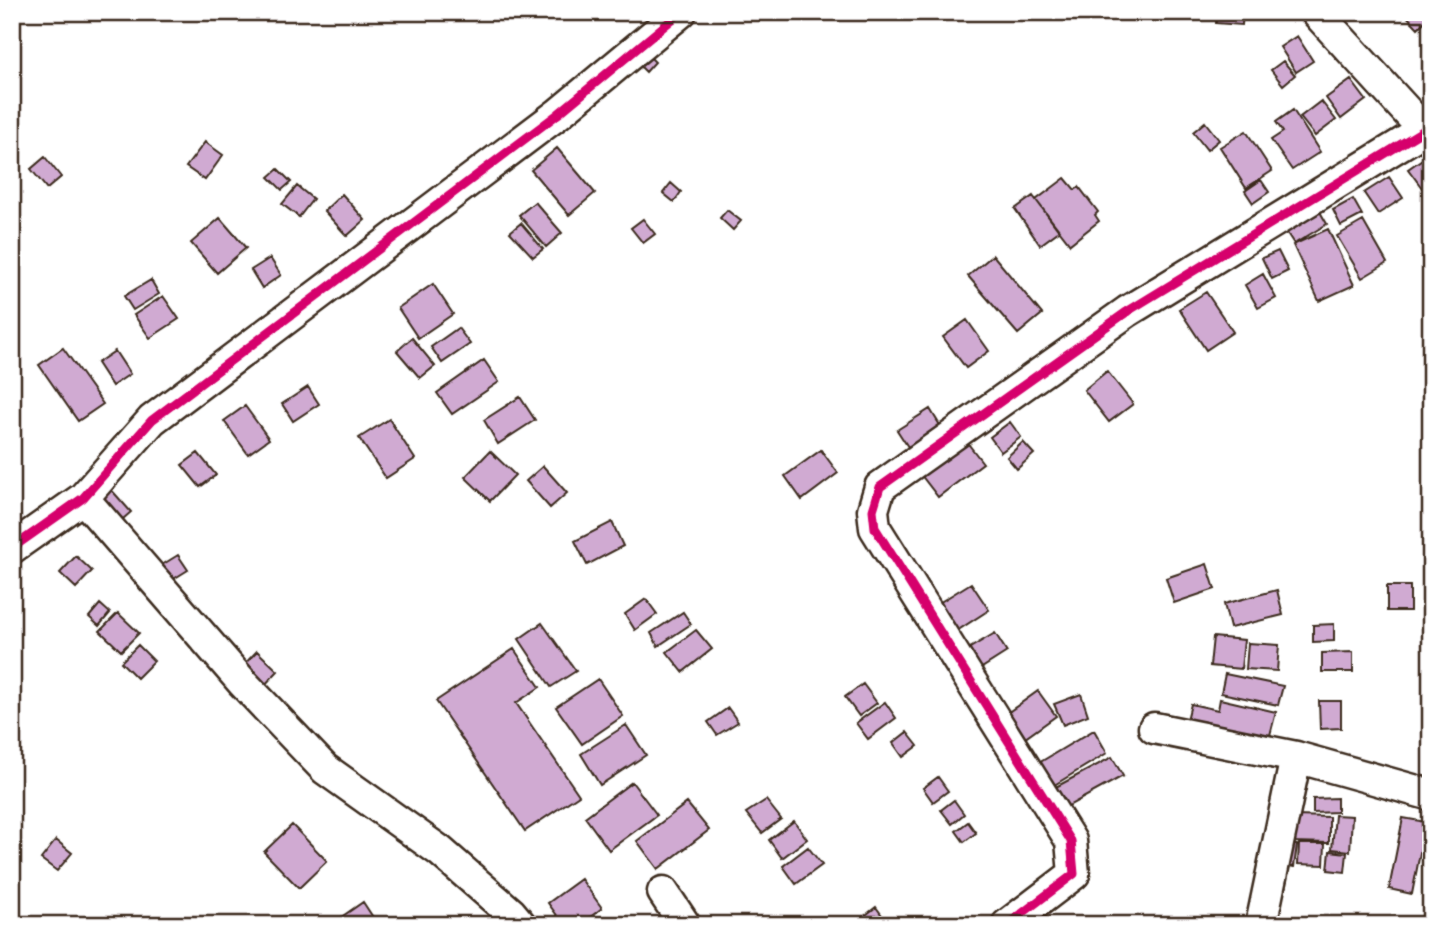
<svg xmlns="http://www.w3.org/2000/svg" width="1443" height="937" font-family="'Shantell Sans',sans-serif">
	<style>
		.building { fill: #d0aad2; stroke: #3b2a1e; stroke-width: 2 }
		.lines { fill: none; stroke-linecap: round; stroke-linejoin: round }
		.street-casing { stroke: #3b2a1e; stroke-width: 35 }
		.street { stroke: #fff; stroke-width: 30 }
		.cycleway-casing { stroke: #fff; stroke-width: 13 }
		.cycleway { stroke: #d6006c; stroke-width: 9 }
	</style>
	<rect width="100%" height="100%" fill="#fff"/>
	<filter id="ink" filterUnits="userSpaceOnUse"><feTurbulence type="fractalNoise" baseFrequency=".0143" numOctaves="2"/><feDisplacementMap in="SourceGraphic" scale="14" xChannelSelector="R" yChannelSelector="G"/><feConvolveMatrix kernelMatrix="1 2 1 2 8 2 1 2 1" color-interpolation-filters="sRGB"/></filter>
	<g filter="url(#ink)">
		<path class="building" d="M1216 12H1243L1242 25 1216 23Z
			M1403 12H1431V15L1418 28Z
			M1297 36 1313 61 1296 72 1280 47Z
			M639 46 655 62 646 72 629 55Z
			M1283 61 1295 75 1283 85 1271 70Z
			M1351 80 1366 100 1341 119 1326 98Z
			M1321 101 1336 120 1315 136 1300 117Z
			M1293 110 1320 152 1292 170 1271 140 1283 132 1276 122Z
			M1205 122 1219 140 1207 150 1193 132Z
			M1246 131 1272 171 1246 188 1220 147Z
			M205 142 223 155 205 180 186 167Z
			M557 148 595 193 569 215 531 170Z
			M1431 153V182L1422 188 1408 169Z
			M45 157 61 177 47 189 31 169Z
			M278 169 291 182 282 190 269 177Z
			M1389 177 1403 198 1378 214 1364 193Z
			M1065 178 1075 190 1079 187 1098 212 1095 215 1099 221 1070 244 1036 200Z
			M1261 180 1269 192 1253 203 1245 191Z
			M671 183 681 192 674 202 663 193Z
			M297 186 313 199 299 217 282 204Z
			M342 194 365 220 347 236 324 211Z
			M1033 196 1059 231 1040 245 1015 209Z
			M1353 199 1362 215 1341 226 1333 210Z
			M535 202 562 233 546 247 519 215Z
			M727 210 741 221 733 230 720 218Z
			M1319 210 1327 224 1294 244 1285 230Z
			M220 218 246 248 217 273 191 243Z
			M643 219 655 234 643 243 631 228Z
			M1363 221 1387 263 1362 278 1337 236Z
			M521 223 543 249 533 257 510 232Z
			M1328 229 1354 285 1319 301 1293 245Z
			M1278 251 1288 271 1272 279 1262 258Z
			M993 255 1042 314 1018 334 968 276Z
			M270 258 281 275 262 288 251 270Z
			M1263 274 1276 298 1258 308 1245 285Z
			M151 280 159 294 133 310 124 296Z
			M433 284 453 314 418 338 398 308Z
			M1206 292 1233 332 1206 350 1179 309Z
			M163 296 179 319 150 338 134 315Z
			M967 320 989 351 966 368 943 337Z
			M458 328 470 344 442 363 431 347Z
			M412 338 435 366 420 378 397 351Z
			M63 348 103 404 78 421 39 365Z
			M115 351 130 374 112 386 97 363Z
			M484 360 499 382 452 414 437 393Z
			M1107 371 1133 404 1109 422 1084 390Z
			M308 387 319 404 293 421 282 404Z
			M520 397 535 420 498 444 484 420Z
			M245 406 269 439 248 454 224 421Z
			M930 409 941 427 908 447 897 430Z
			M389 419 415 459 386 478 359 438Z
			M1010 422 1021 437 1001 452 990 437Z
			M959 432 983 463 938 497 914 466Z
			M1023 442 1034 454 1017 469 1007 457Z
			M821 450 838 473 802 500 785 476Z
			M490 451 515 475 490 501 465 477Z
			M198 453 216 475 200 487 182 465Z
			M543 466 567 493 550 508 526 481Z
			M108 486 131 512 115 526 92 499Z
			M612 522 623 546 587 565 575 541Z
			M178 555 188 570 159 588 149 573Z
			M76 556 92 571 76 588 60 573Z
			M1207 564 1215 589 1174 603 1166 578Z
			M971 583 989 610 952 634 934 606Z
			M1387 586H1410V611H1387Z
			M1277 590 1283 615 1230 628 1224 604Z
			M646 599 657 614 635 630 625 614Z
			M100 604 110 613 99 626 89 617Z
			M683 612 691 624 658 646 651 633Z
			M118 613 139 633 121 651 100 631Z
			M542 623 576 671 551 687 519 639Z
			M1334 624V641L1313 642V625Z
			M696 630 712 649 683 672 667 652Z
			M995 633 1007 652 977 671 965 651Z
			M1213 637 1244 640 1241 669 1210 666Z
			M1248 643 1279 645 1277 671 1246 669Z
			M138 645 154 661 137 678 121 662Z
			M514 649 540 687 516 703 579 795 525 831 436 701Z
			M257 651 278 671 260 690 239 670Z
			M1353 652V672H1322V653Z
			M1225 674 1283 686 1278 705 1221 693Z
			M598 679 623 716 582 744 556 707Z
			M863 684 877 703 859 716 845 697Z
			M1038 691 1056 716 1021 741 1003 716Z
			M1081 694 1088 715 1063 725 1054 704Z
			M1220 699 1276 712 1269 739 1185 728 1191 704 1218 710Z
			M1319 701H1341V728L1320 729Z
			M885 702 896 718 868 739 856 723Z
			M728 708 738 722 717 735 708 722Z
			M626 725 646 755 600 785 581 754Z
			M1094 730 1107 753 1051 787 1037 764Z
			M907 732 918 746 903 757 893 743Z
			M1112 757 1123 776 1063 809 1052 789Z
			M938 777 948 791 933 802 923 788Z
			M632 782 657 815 609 850 585 817Z
			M1337 798V812L1313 813V799Z
			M766 800 781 819 762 833 746 813Z
			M954 800 964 814 952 824 941 810Z
			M687 803 709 830 658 869 637 841Z
			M1335 815 1352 816 1350 851 1332 849Z
			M1294 816 1329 817V843L1293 842Z
			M1403 818 1426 822 1412 894 1389 889Z
			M794 821 807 839 782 858 769 840Z
			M968 822 976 833 964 842 956 831Z
			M292 825 327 861 299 888 264 852Z
			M56 840 72 853 57 871 41 859Z
			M1289 844 1297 845 1294 867 1285 865Z
			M1299 844H1325L1324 865 1298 864Z
			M808 847 822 865 796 884 783 866Z
			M1330 851 1347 853 1345 872 1328 870Z
			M581 879 602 908 580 925H564L548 903Z
			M363 902 378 925H330Z
			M876 907 889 925H853Z
			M1277 919H1293V925H1277Z"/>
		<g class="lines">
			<g class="street-casing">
				<path id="street" d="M1316 12 1424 130
					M83 498 243 683 325 769 440 851 511 913 521 925
					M12 548 83 498 152 420 558 114 681 12
					M1154 728 1296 757 1431 795
					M663 892 685 925
					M1007 925 1074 874 1071 841 875 528 873 510 880 487 1128 311 1424 130 1431 122
					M1261 925 1296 757"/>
			</g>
			<use href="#street" class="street"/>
			<g class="cycleway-casing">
				<path id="cycleway" d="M12 548 83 498 152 420 558 114 681 12
					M1007 925 1074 874 1071 841 875 528 873 510 880 487 1128 311 1424 130 1431 122"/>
			</g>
			<use href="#cycleway" class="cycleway"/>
		</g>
	</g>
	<rect width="1443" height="937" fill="none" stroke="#fff" stroke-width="42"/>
	<rect x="21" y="21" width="1401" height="895" fill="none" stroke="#3b2a1e" stroke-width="2.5" filter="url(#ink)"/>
</svg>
